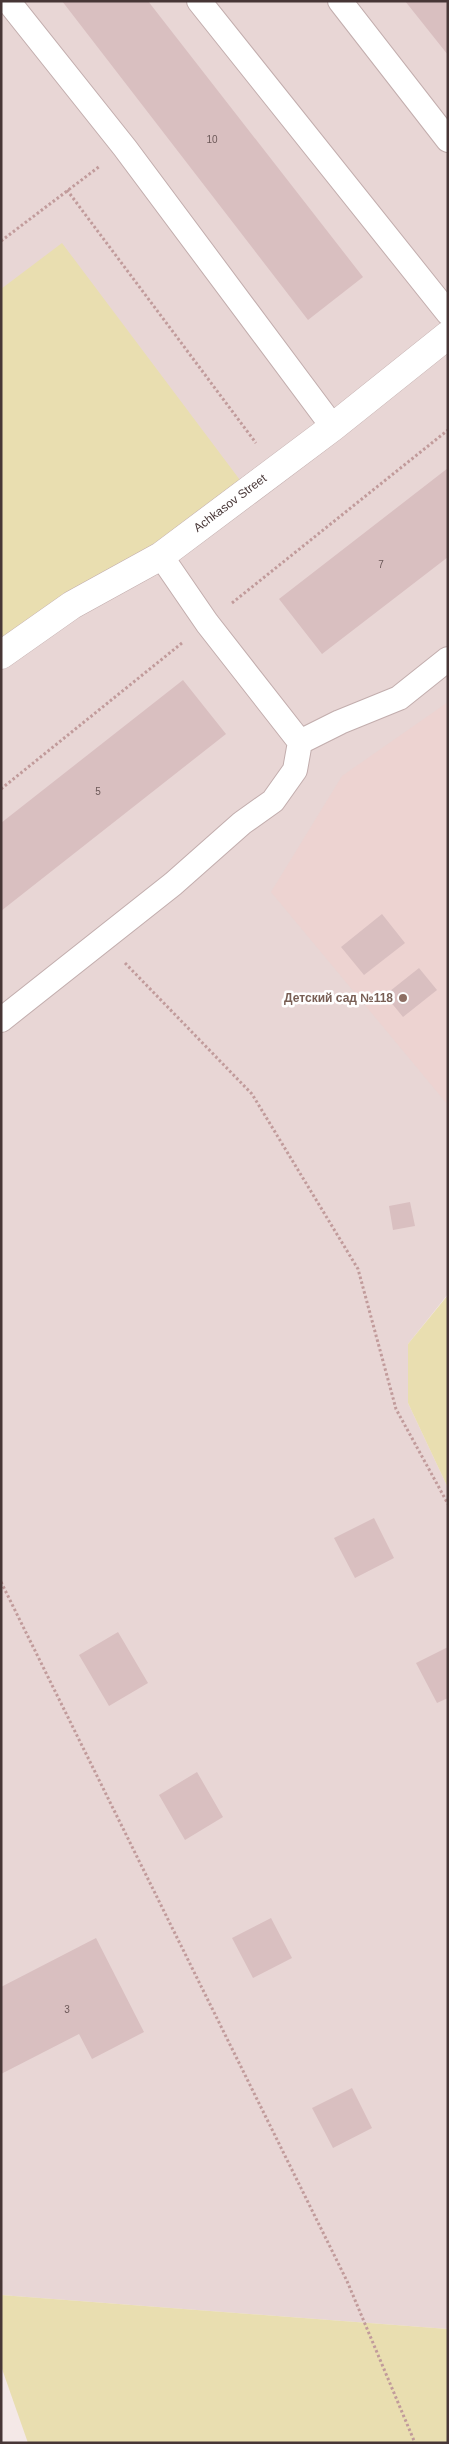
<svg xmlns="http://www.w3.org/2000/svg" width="449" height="2444" font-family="Helvetica,sans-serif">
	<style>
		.residential { fill: #e8d6d5 }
		.education { fill: #edd3d1 }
		.green { fill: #e9deb0 }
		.building { fill: #d9bfc0 }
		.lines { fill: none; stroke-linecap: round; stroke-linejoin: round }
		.lane-casing { stroke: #c2adad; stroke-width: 26 }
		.street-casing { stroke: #c2adad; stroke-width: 29 }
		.path { stroke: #c19b9b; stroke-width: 3; stroke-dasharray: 2.5 2.5; stroke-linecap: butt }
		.lane { stroke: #fff; stroke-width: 24 }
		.street { stroke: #fff; stroke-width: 28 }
		.education-dot { fill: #8d6e63; stroke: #fff; stroke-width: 2 }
		.labels { text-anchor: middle; stroke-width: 5; stroke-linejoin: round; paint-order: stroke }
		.number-label { font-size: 10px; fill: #6c5858 }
		.street-label { font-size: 12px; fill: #473636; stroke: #fff }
		.education-label { font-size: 12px; font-weight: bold; fill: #785e54; stroke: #fff; text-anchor: end }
	</style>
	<rect width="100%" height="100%" fill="#f4e8e7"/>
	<path class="residential" d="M1 1H448V1294L408 1344V1403L448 1488V2329L1 2295Z"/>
	<path class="education" d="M448 702V1105L271 892 342 776Z"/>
	<path class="green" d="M62 243 243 484 1 666V289Z
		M448 1295V1488L408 1403V1344Z
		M1 2295 448 2329V2443H28L1 2366Z"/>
	<path class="building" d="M62 1H148L363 277 308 320Z
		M405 1H448V55Z
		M448 468V557L322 654 279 599Z
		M183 680 226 734 1 911V823Z
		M382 914 405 943 364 975 341 947Z
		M419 968 437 990 403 1017 385 995Z
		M410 1202 415 1226 393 1230 389 1206Z
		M374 1518 394 1558 355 1578 334 1538Z
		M118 1632 148 1683 109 1706 79 1655Z
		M448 1647V1698L437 1703 416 1663Z
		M197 1772 223 1817 185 1840 159 1795Z
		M271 1918 292 1958 253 1978 232 1938Z
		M96 1938 144 2032 92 2059 79 2034 1 2074V1987Z
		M352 2088 372 2128 333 2148 312 2108Z"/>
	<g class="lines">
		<g class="lane-casing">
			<path id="lane" d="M8 1 125 148 333 427
				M199 1 448 313
				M340 1 448 140
				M161 556 207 623 300 742
				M1 1020 173 884 242 823 273 801 295 770 300 742 340 722 399 698 448 659"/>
		</g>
		<g class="street-casing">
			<path id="street" d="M1 655 72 605 161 556 333 427 448 335"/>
		</g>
		<path class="path" d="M67 190 256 443
			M1 241 100 166
			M232 603 448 430
			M1 789 182 643
			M125 963 252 1094 358 1269 396 1409 448 1504
			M1 1582 347 2281 415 2443"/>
		<use href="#lane" class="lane"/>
		<use href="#street" class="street"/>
	</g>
	<circle class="education-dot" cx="403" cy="998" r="5"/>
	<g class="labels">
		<g class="number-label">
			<text x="212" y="143">10</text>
			<text x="381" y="568">7</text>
			<text x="98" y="795">5</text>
			<text x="67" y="2013">3</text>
		</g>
		<g class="street-label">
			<text transform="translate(230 503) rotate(-37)" y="4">Achkasov Street</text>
		</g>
		<g class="education-label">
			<text x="393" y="1002">Детский сад №118</text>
		</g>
	</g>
	<rect width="449" height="2444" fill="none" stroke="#473636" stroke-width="5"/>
</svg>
